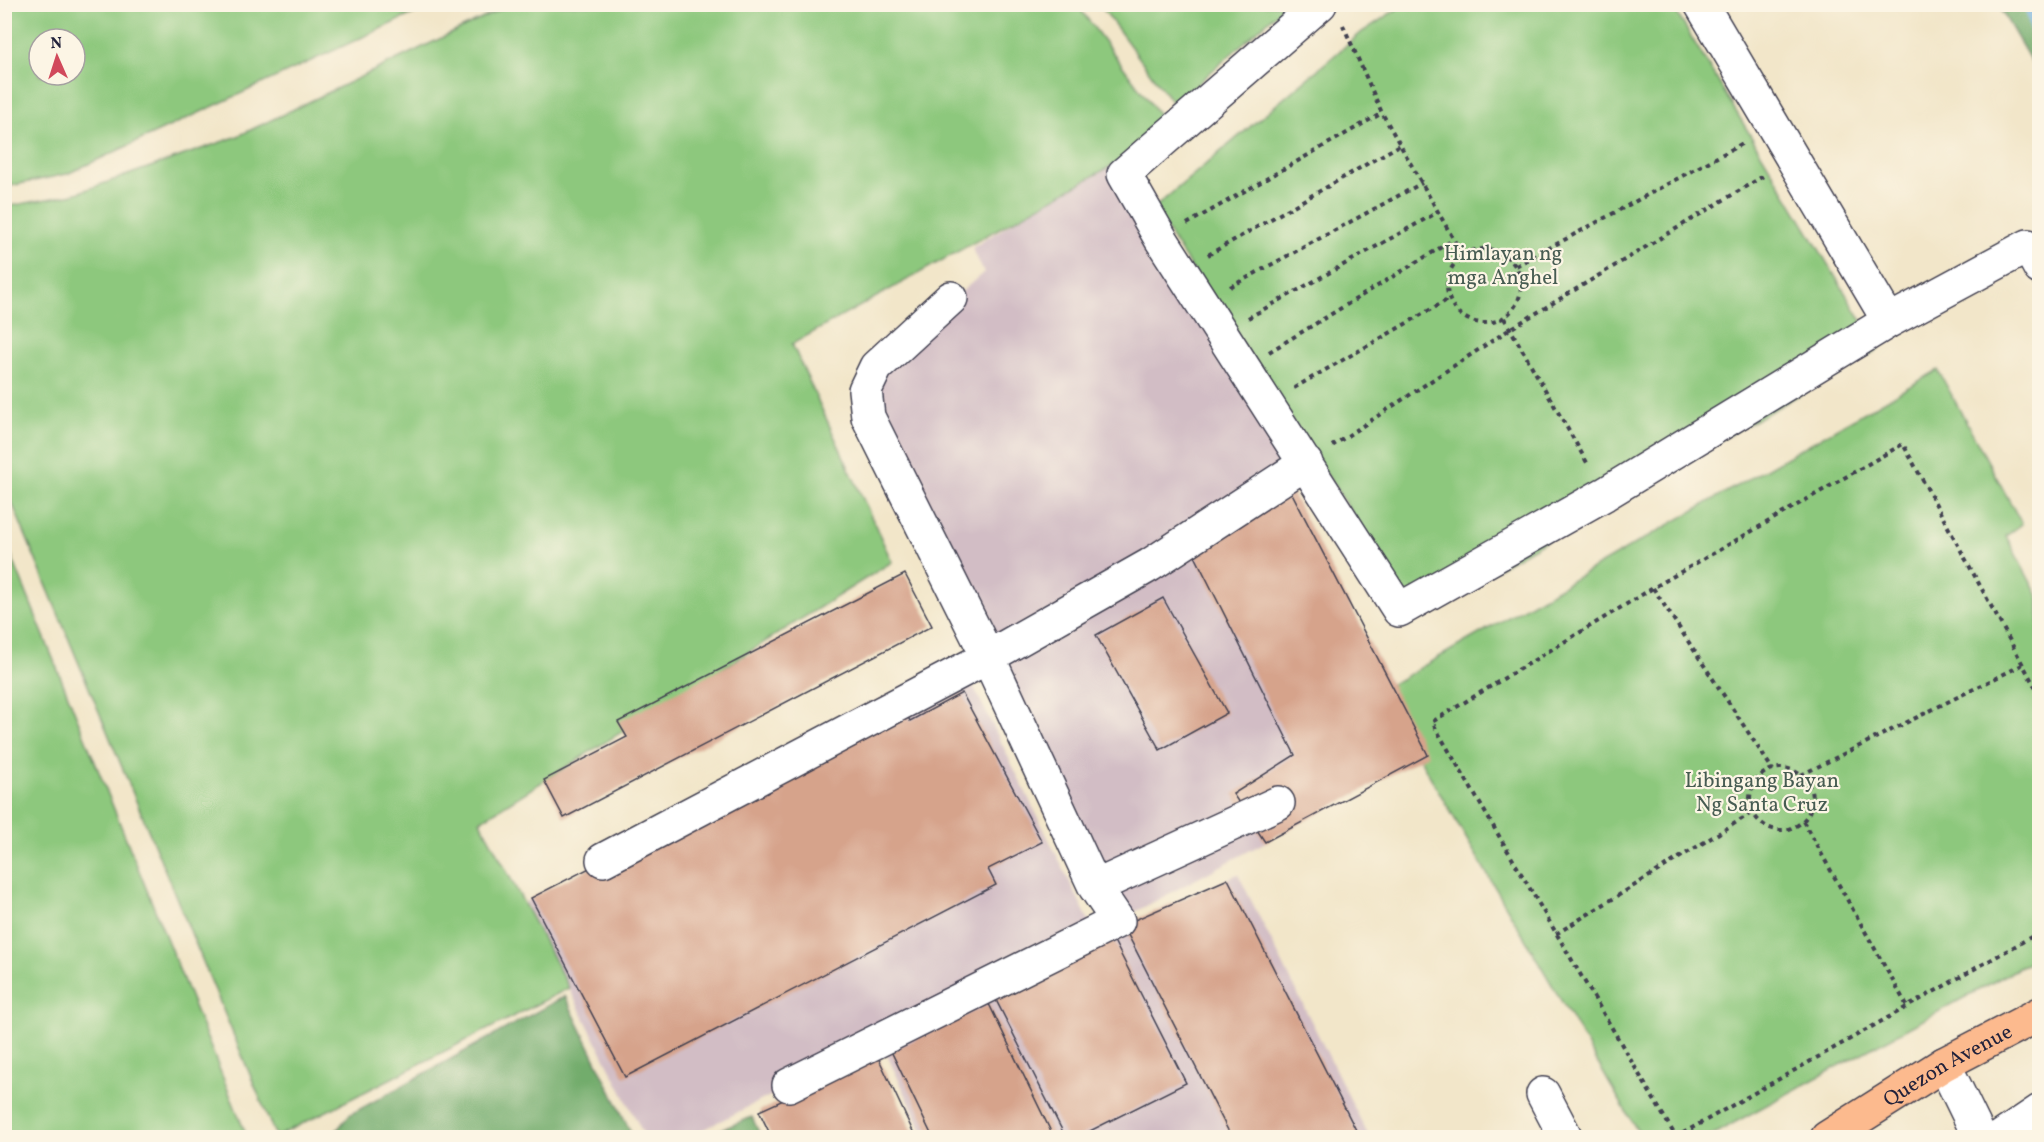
<svg xmlns="http://www.w3.org/2000/svg" width="2044" height="1142" font-family="Vollkorn,serif">
	<style>
		.industrial { fill: #d2bdc5 }
		.green { fill: #8dc87d; stroke: #58755c; stroke-width: 1.5; fill-rule: evenodd }
		.forest { fill: #72ac6c; stroke: #4a6754; stroke-width: 1.5 }
		.lines { fill: none; stroke-linecap: round; stroke-linejoin: round }
		.stream { stroke: #6eade1; stroke-width: 9 }
		.building { fill: #d6a38b }
		.minor-casing { stroke: #413f50; stroke-width: 36 }
		.major-casing { stroke: #413f50; stroke-width: 36 }
		.path { stroke: #413f50; stroke-width: 4; stroke-dasharray: 4.5 4.5; stroke-linecap: butt }
		.minor { stroke: #fff; stroke-width: 33 }
		.major { stroke: #fcba8e; stroke-width: 33 }
		.labels { text-anchor: middle; stroke-width: 4.5; stroke-linejoin: round; paint-order: stroke }
		.park-label { font-size: 21px; fill: #475c52; stroke: #fcf5e5 }
		.street-label { font-size: 21px; fill: #22223b; stroke: #fcf5e5 }
	</style>
	<rect width="100%" height="100%" fill="#fcf5e5"/>
	<filter id="ink" filterUnits="userSpaceOnUse"><feTurbulence type="fractalNoise" baseFrequency=".0167" numOctaves="2"/><feDisplacementMap in="SourceGraphic" scale="12" xChannelSelector="R" yChannelSelector="G"/><feConvolveMatrix kernelMatrix="1 2 1 2 8 2 1 2 1" color-interpolation-filters="sRGB"/></filter>
	<filter id="wash" filterUnits="userSpaceOnUse"><feTurbulence type="fractalNoise" baseFrequency=".008" numOctaves="4" result="noise"/><feDisplacementMap in="SourceGraphic" scale="24" xChannelSelector="R" yChannelSelector="G"/><feGaussianBlur stdDeviation="1.35" result="paint"/><feColorMatrix in="noise" values="0 0 0 0 0 0 0 0 0 0 0 0 0 0 0 0 0 1.4 0 .05"/><feComposite in="paint" operator="in"/></filter>
	<g filter="url(#wash)">
		<rect width="100%" height="100%" fill="#f2e6c9"/>
		<path class="industrial" d="M1111 160 1300 454 1284 478 1428 755 1118 921 868 417 876 367 984 272 972 248Z
			M965 669 1095 933 688 1137H645L525 902Z
			M1238 874 1369 1137H926L885 1051 1116 928Z"/>
		<path class="green" d="M4 5 5 4 432 5 67 174 5 187ZM39 39H75V75H39Z
			M510 5H1077L1172 132 792 344 892 562 480 821 569 988 276 1137 5 486 4 207 74 194 238 136Z
			M1100 5H1286L1174 105Z
			M1403 5H1672L1879 349 1418 614 1153 209 1362 32Z
			M1938 370 2022 524 2006 536 2039 598V957L1708 1137H1641L1380 691Z
			M4 540H5L247 1137H5Z"/>
		<path class="forest" d="M1998 5H2039V75Z
			M565 996 633 1137H334L333 1135 349 1115Z
			M752 1117 761 1137H703Z"/>
		<g class="lines">
			<path class="stream" d="M2029 4 2035 33 2040 37"/>
		</g>
		<g id="blocks">
			<path class="building" d="M1284 478 1428 755 1265 842 1233 794 1295 755 1187 540Z
				M905 574 932 626 564 818 544 780 627 737 618 722Z
				M1163 598 1227 713 1160 750 1096 635Z
				M962 693 1042 842 988 869 996 885 625 1077 531 898 903 707 910 721Z
				M1228 879 1360 1138H1232L1123 925Z
				M1113 939 1186 1083 1076 1138H1066L995 998Z
				M989 1004 1054 1138H933L891 1051Z
				M878 1057 916 1138H772L759 1111Z"/>
		</g>
	</g>
	<g filter="url(#ink)">
		<use href="#blocks" fill-opacity="0" stroke="#413f50" stroke-width="1.5"/>
		<g class="lines">
			<g class="minor-casing">
				<path id="minor" d="M1320 4 1124 174 1161 239 1399 610 1605 494 1889 321 1701 4
					M1889 321 2028 246 2040 268
					M603 860 988 657 1150 565 1306 463
					M1095 887 1278 803
					M1944 1064 1980 1138
					M789 1085 1118 921 1095 887 988 657 868 417 865 390 876 367 951 298
					M1543 1094 1566 1138
					M2000 1138 2040 1111"/>
			</g>
			<g class="major-casing">
				<g id="major">
					<path id="s1" d="M1827 1138 1944 1064 2040 1014"/>
				</g>
			</g>
			<path class="path" d="M1343 25 1382 113 1463 256
				M1187 224 1382 113
				M1447 286a37 37 0 1 1 74 0a37 37 0 1 1-74 0Z
				M1208 255 1400 145
				M1516 266 1745 142
				M1230 287 1422 183
				M1248 318 1438 212
				M1504 318 1589 466
				M1269 352 1453 240
				M1294 388 1449 299
				M1332 446 1510 329 1765 175
				M1653 588 1773 770
				M2040 696 1903 444 1653 588 1432 722 1676 1137 2040 932
				M1750 799a31 31 0 1 1 62 0a31 31 0 1 1-62 0Z
				M1801 775 2022 665
				M1803 821 1907 1006
				M1556 934 1753 812"/>
			<use href="#minor" class="minor"/>
			<use href="#major" class="major"/>
		</g>
	</g>
	<g class="labels">
		<g class="park-label">
			<text x="1503" y="260">Himlayan ng<tspan x="1503" dy="24">mga Anghel</tspan></text>
			<text x="1762" y="787">Libingang Bayan<tspan x="1762" dy="24">Ng Santa Cruz</tspan></text>
		</g>
		<g class="street-label">
			<text dy="7" stroke="none"><textPath href="#s1" startOffset="141">Quezon Avenue</textPath></text>
		</g>
	</g>
	<rect width="2044" height="1142" fill="none" stroke="#fcf5e5" stroke-width="24"/>
	<g transform="translate(57 57) rotate(357)"><circle r="28" fill="#fcf5e5" stroke="#a5a1a1" stroke-width="1.5"/>
	<path d="M0-4.5L10 22L0 15L-10 22Z" fill="#d1495b"/>
	<text y="-9" font-size="16" font-weight="bold" text-anchor="middle" fill="#22223b">N</text>
	</g>
</svg>
